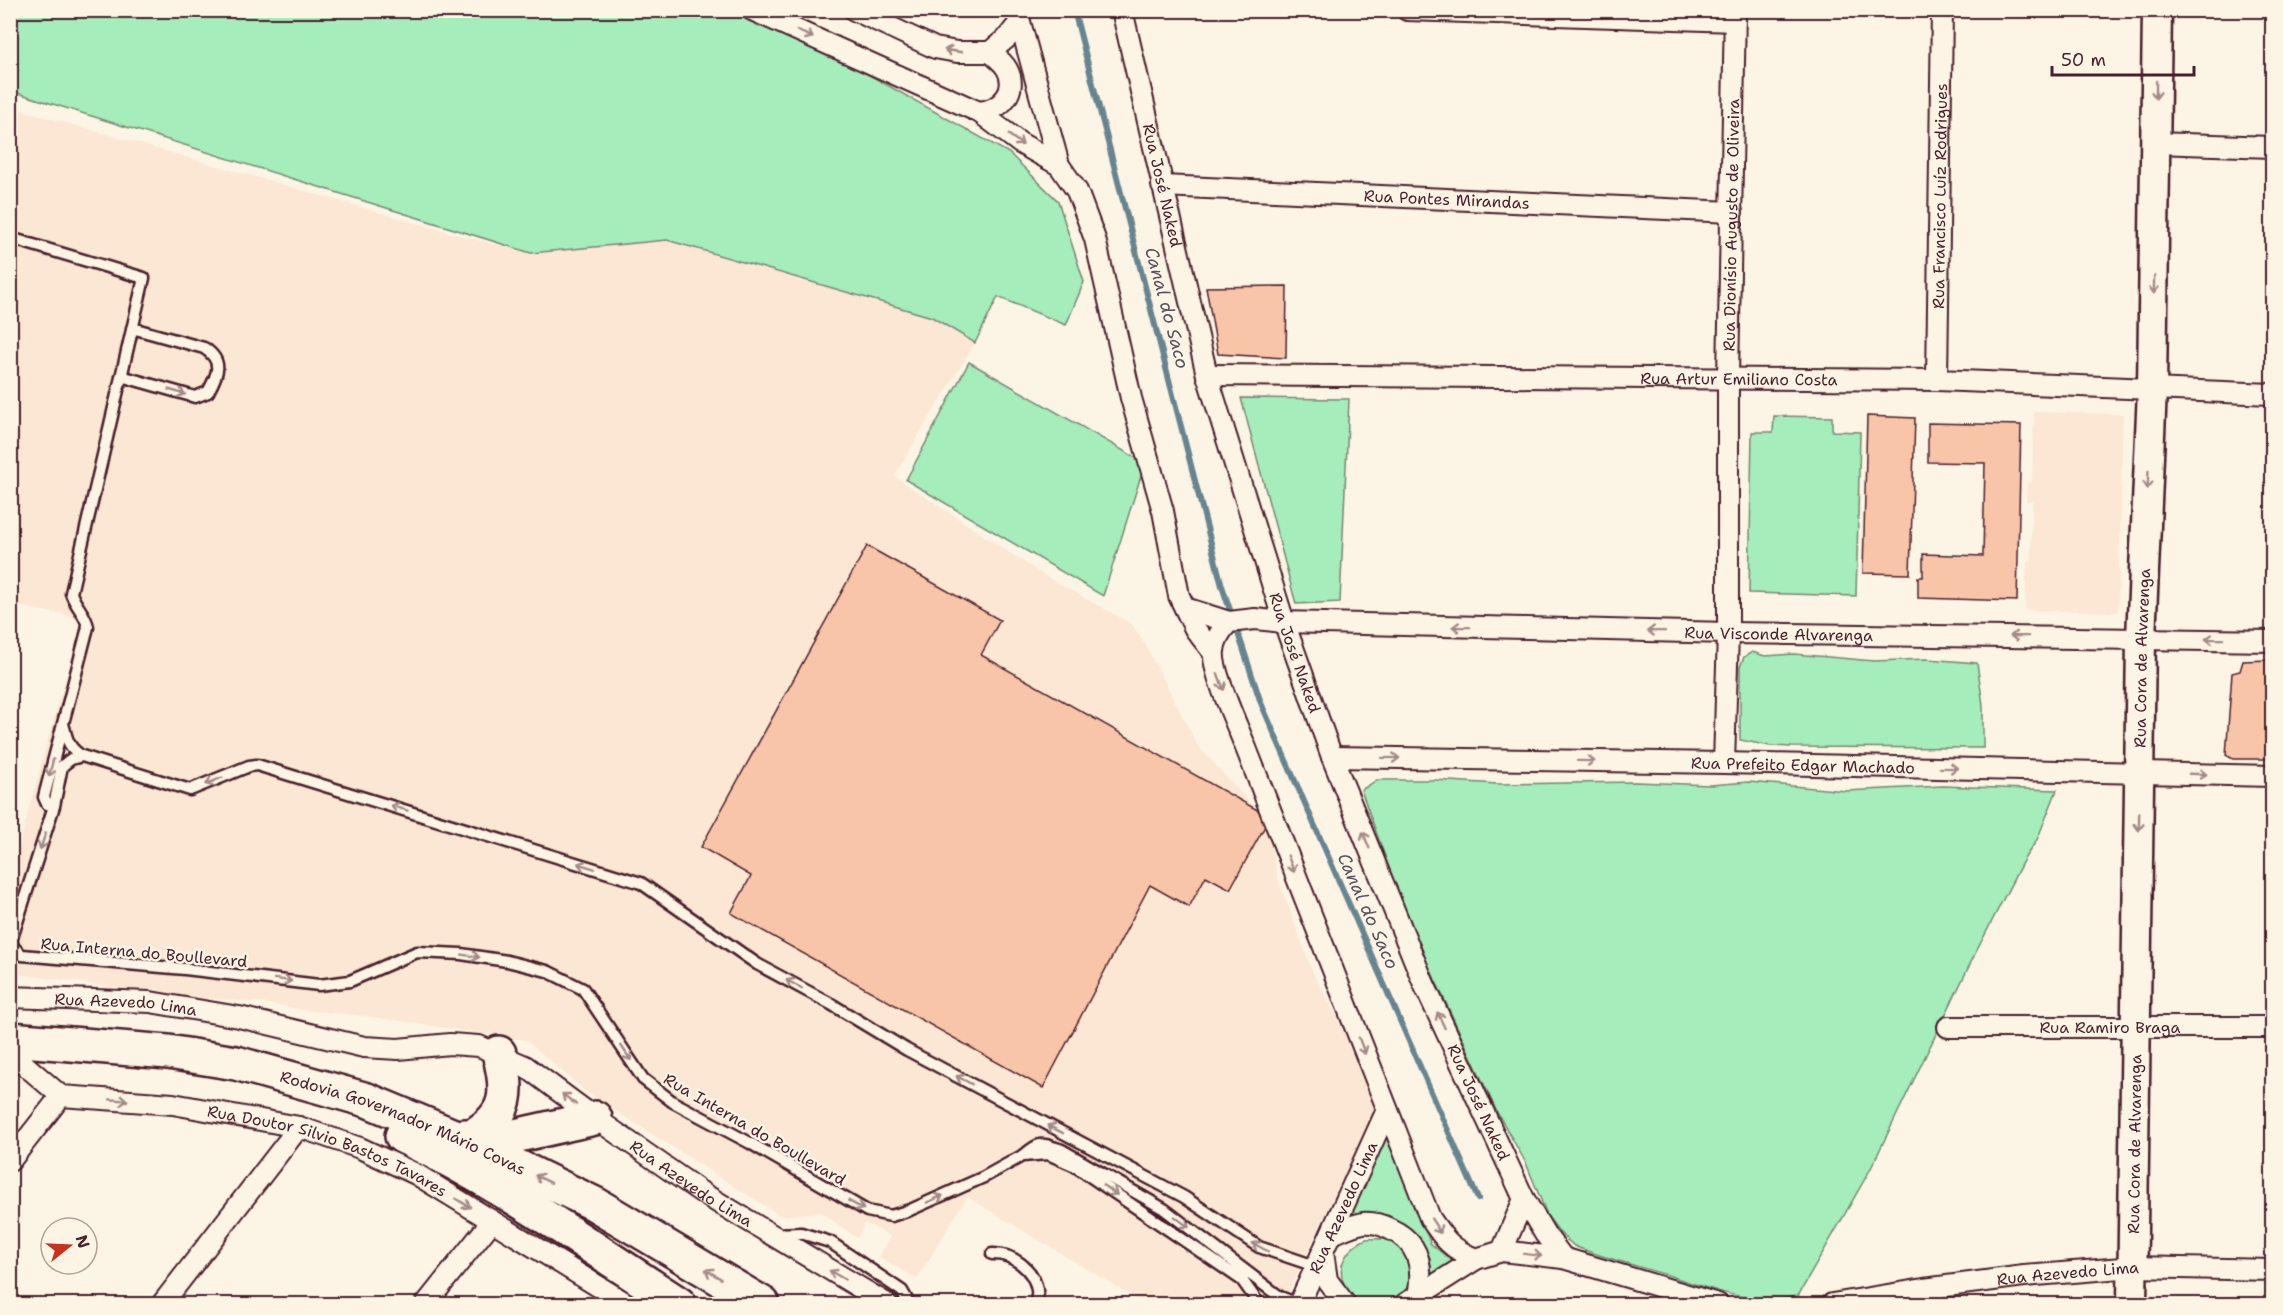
<svg xmlns="http://www.w3.org/2000/svg" width="2283" height="1315" font-family="'Shantell Sans',sans-serif">
	<style>
		.built { fill: #fbe7d3 }
		.green { fill: #a5edbb; stroke: #788673; stroke-width: 1.5 }
		.lines { fill: none; stroke-linecap: round; stroke-linejoin: round }
		.stream { stroke: #668590; stroke-width: 6 }
		.building { fill: #f8c5a9; stroke: #4a1f2b; stroke-width: 1.5 }
		.service-casing { stroke: #4a1f2b; stroke-width: 15 }
		.minor-casing { stroke: #4a1f2b; stroke-width: 24 }
		.secondary-casing { stroke: #4a1f2b; stroke-width: 33 }
		.trunk-casing { stroke: #4a1f2b; stroke-width: 38 }
		.service { stroke: #fcf5e5; stroke-width: 10 }
		.minor { stroke: #fcf5e5; stroke-width: 20 }
		.secondary { stroke: #fcf5e5; stroke-width: 28 }
		.trunk { stroke: #fcf5e5; stroke-width: 33 }
		.oneway { stroke: #a38a88 }
		.labels { text-anchor: middle; stroke-width: 5; stroke-linejoin: round; paint-order: stroke }
		.street-label { font-size: 16px; fill: #4a1f2b; stroke: #fcf5e5 }
		.water-label { font-size: 18px; font-style: italic; fill: #58525d; stroke: #fcf5e5 }
	</style>
	<rect width="100%" height="100%" fill="#fcf5e5"/>
	<filter id="ink" filterUnits="userSpaceOnUse"><feTurbulence type="fractalNoise" baseFrequency=".0167" numOctaves="2"/><feDisplacementMap in="SourceGraphic" scale="12" xChannelSelector="R" yChannelSelector="G"/><feConvolveMatrix kernelMatrix="1 2 1 2 8 2 1 2 1" color-interpolation-filters="sRGB"/></filter>
	<g filter="url(#ink)">
		<path class="built" d="M11 107 469 238 531 253 667 240 932 317 975 343 894 476 1045 576 1132 624 1147 648 1198 746 1251 804 1271 816 1267 828 1278 879 1314 975 1381 1096 1283 1304H1145L967 1197 917 1279 879 1257 890 1236 865 1223 857 1238 821 1212 781 1216 586 1092 526 1040 365 1016 311 1011 263 1003 171 995 11 973V875L50 731 81 631 79 622 71 616 11 605Z
			M2034 412 2123 414 2118 612 2025 610 2027 561H2031L2032 501H2026L2027 483 2032 482Z"/>
		<path class="green" d="M10 11H748L760 14 1009 153 1058 201 1084 282 1066 325 998 297 975 343 932 317 667 240 531 253 11 91Z
			M969 362 1145 463 1103 596 906 480Z
			M1241 398 1349 399 1340 602 1296 604Z
			M1774 416 1832 417V431L1860 432 1856 596 1749 593 1752 432H1773Z
			M1752 652 1765 656 1794 654 1874 661 1927 659 1977 663 1983 705V748L1792 747 1770 746 1740 740V667L1744 657Z
			M1377 780H1434L1498 784 1636 782 1710 785 1749 782 1846 791 1943 786 2057 790 2037 840 2024 859 1975 954 1870 1170 1798 1296C1753 1307 1709 1288 1667 1275 1640 1267 1614 1260 1587 1251L1574 1246 1561 1234 1548 1217 1526 1163 1497 1112 1410 926 1361 790Z
			M1384 1132 1431 1244 1456 1264 1431 1278 1430 1258 1419 1238 1407 1226 1388 1215 1347 1216Z
			M1366 1239C1374 1239 1382 1238 1389 1240 1408 1247 1414 1268 1409 1286 1403 1304 1388 1304 1372 1304 1366 1304 1359 1305 1354 1301 1351 1299 1349 1293 1347 1290 1334 1268 1345 1249 1366 1239Z"/>
		<g class="lines">
			<path class="stream" d="M1074 10 1222 586 1231 613
				M1238 633 1261 703 1478 1199"/>
		</g>
		<path class="building" d="M1287 286 1286 358 1218 354 1206 287Z
			M1867 416 1915 418 1910 574 1863 573Z
			M1928 423 2021 425 2017 601 1918 598V577H1923V554L1983 556 1985 463 1928 462Z
			M867 546 1000 620 981 655 1270 817 1230 889 1206 876 1189 907 1150 885 1043 1088 731 913 751 876 701 847Z
			M2270 660H2272V759H2233L2226 755 2232 673 2240 671 2243 661Z"/>
		<g class="lines">
			<g class="service-casing">
				<path id="service" d="M10 238 144 278 71 593C75 606 86 614 88 627L44 797 47 804 54 806
					M121 376 195 397 208 392C218 374 224 361 204 348L132 328
					M64 727C67 741 70 749 82 756
					M1023 1156C1040 1141 1041 1143 1062 1150L1164 1209 1280 1297 1298 1304
					M775 1234 801 1233 830 1242 902 1291 906 1298 904 1304
					M992 1254C1012 1253 1034 1269 1037 1290 1038 1294 1036 1300 1036 1304
					M1259 1304 1242 1280 1075 1166 1048 1154 1022 1156 984 1177 910 1210 891 1216 867 1211 750 1143 673 1102 643 1079 583 989 547 971 507 961 461 954 417 952 350 981 319 985 185 969 22 955 14 948 11 941 54 806 62 766 71 759 82 756 190 790 249 766 257 765 641 883 757 964 831 1004 907 1050 1184 1197 1259 1247 1315 1266"/>
			</g>
			<g class="minor-casing">
				<g id="minor">
					<path d="M752 10 979 112 1020 143 1059 165"/>
					<path d="M854 10 935 48 957 52H990L1008 37 1020 22"/>
					<path d="M1019 10 1020 22 1059 165 1077 191 1095 239 1131 398 1163 511 1179 596 1195 629 1213 652"/>
					<path id="s1" d="M1122 10 1207 375 1284 622 1332 757 1424 984 1524 1199 1545 1234 1563 1258"/>
					<path d="M1407 10 1735 21"/>
					<path d="M979 112C1001 110 1019 91 1007 69 1003 62 996 57 990 52"/>
					<path d="M2155 143 2272 147"/>
					<path id="s2" d="M1162 186 1732 212"/>
					<path id="s3" d="M1207 375 1937 380 2272 394"/>
					<path id="s4" d="M1937 380 1942 10"/>
					<path d="M1185 608 1229 622"/>
					<path id="s5" d="M1332 757 1724 763 2272 776"/>
					<path id="s6" d="M1724 763 1728 633V377L1735 10"/>
					<path id="s7" d="M10 997 150 1002 239 1017 364 1047 398 1049 450 1044 479 1046 525 1066 595 1118 704 1194 887 1304"/>
					<path id="s8" d="M1948 1027H2272"/>
					<path id="s9" d="M12 1054 61 1096 173 1104 299 1127 360 1148 416 1174 627 1304"/>
					<path d="M10 1161 61 1096"/>
					<path d="M1332 1234C1342 1230 1352 1225 1363 1223 1372 1222 1382 1225 1390 1229 1419 1242 1424 1267 1418 1296"/>
					<path d="M1502 1251 1524 1199"/>
					<path d="M1323 1252 1327 1280 1345 1304"/>
					<path id="s10" d="M1476 1259C1451 1249 1444 1239 1430 1218L1246 748C1238 727 1211 670 1214 651 1215 639 1221 630 1229 622L1255 619 1284 622 1728 633 2272 641"/>
					<path d="M162 1304 299 1127"/>
					<path d="M426 1304 492 1221"/>
					<path id="s11" d="M1299 1304 1387 1110"/>
					<path d="M1405 1304 1476 1259 1502 1251 1563 1258 1718 1304"/>
					<path id="s12" d="M1832 1304 1924 1289 2024 1276 2134 1267 2272 1270"/>
				</g>
			</g>
			<g class="secondary-casing">
				<g id="secondary">
					<path id="s13" d="M2132 1304 2141 638 2152 390 2157 10"/>
				</g>
			</g>
			<g class="trunk-casing">
				<g id="trunk">
					<path id="s14" d="M10 1039 168 1052 236 1063 367 1100 456 1137 595 1204 763 1304"/>
					<path d="M474 1135C510 1114 509 1090 499 1053"/>
					<path d="M402 1136C499 1182 589 1246 679 1304"/>
					<path d="M464 1136 510 1137 595 1118"/>
				</g>
			</g>
			<use href="#service" class="service"/>
			<use href="#minor" class="minor"/>
			<use href="#secondary" class="secondary"/>
			<use href="#trunk" class="trunk"/>
		</g>
		<defs><path id="oneway-shaft" d="M-6 0H5M1.5-3L5.5 0L1.5 3" fill="none" stroke-width="1.6" stroke-linecap="round" stroke-linejoin="round" transform="scale(1.5)"/></defs>
		<g class="oneway">
			<use href="#oneway-shaft" transform="translate(805 34) rotate(24)"/>
			<use href="#oneway-shaft" transform="translate(953 51) rotate(-172)"/>
			<use href="#oneway-shaft" transform="translate(2156 90) rotate(91)"/>
			<use href="#oneway-shaft" transform="translate(1016 140) rotate(36)"/>
			<use href="#oneway-shaft" transform="translate(2154 285) rotate(91)"/>
			<use href="#oneway-shaft" transform="translate(177 392) rotate(16)"/>
			<use href="#oneway-shaft" transform="translate(2148 480) rotate(93)"/>
			<use href="#oneway-shaft" transform="translate(1461 627) rotate(-179)"/>
			<use href="#oneway-shaft" transform="translate(1656 631) rotate(-179)"/>
			<use href="#oneway-shaft" transform="translate(2019 636) rotate(-179)"/>
			<use href="#oneway-shaft" transform="translate(2214 639) rotate(-179)"/>
			<use href="#oneway-shaft" transform="translate(1221 682) rotate(70)"/>
			<use href="#oneway-shaft" transform="translate(1391 758) rotate(1)"/>
			<use href="#oneway-shaft" transform="translate(1586 761) rotate(1)"/>
			<use href="#oneway-shaft" transform="translate(51 768) rotate(105)"/>
			<use href="#oneway-shaft" transform="translate(1949 768) rotate(1)"/>
			<use href="#oneway-shaft" transform="translate(2198 774) rotate(2)"/>
			<use href="#oneway-shaft" transform="translate(214 781) rotate(157)"/>
			<use href="#oneway-shaft" transform="translate(399 808) rotate(-163)"/>
			<use href="#oneway-shaft" transform="translate(2139 822) rotate(91)"/>
			<use href="#oneway-shaft" transform="translate(1366 840) rotate(-112)"/>
			<use href="#oneway-shaft" transform="translate(43 841) rotate(108)"/>
			<use href="#oneway-shaft" transform="translate(1291 864) rotate(69)"/>
			<use href="#oneway-shaft" transform="translate(586 866) rotate(-163)"/>
			<use href="#oneway-shaft" transform="translate(471 956) rotate(9)"/>
			<use href="#oneway-shaft" transform="translate(283 980) rotate(7)"/>
			<use href="#oneway-shaft" transform="translate(794 984) rotate(-152)"/>
			<use href="#oneway-shaft" transform="translate(1441 1020) rotate(-115)"/>
			<use href="#oneway-shaft" transform="translate(1362 1046) rotate(69)"/>
			<use href="#oneway-shaft" transform="translate(626 1053) rotate(56)"/>
			<use href="#oneway-shaft" transform="translate(964 1080) rotate(-152)"/>
			<use href="#oneway-shaft" transform="translate(569 1099) rotate(-142)"/>
			<use href="#oneway-shaft" transform="translate(119 1100) rotate(4)"/>
			<use href="#oneway-shaft" transform="translate(1055 1129) rotate(-153)"/>
			<use href="#oneway-shaft" transform="translate(543 1179) rotate(-155)"/>
			<use href="#oneway-shaft" transform="translate(1110 1190) rotate(34)"/>
			<use href="#oneway-shaft" transform="translate(935 1199) rotate(-24)"/>
			<use href="#oneway-shaft" transform="translate(463 1203) rotate(31)"/>
			<use href="#oneway-shaft" transform="translate(856 1205) rotate(29)"/>
			<use href="#oneway-shaft" transform="translate(1182 1222) rotate(37)"/>
			<use href="#oneway-shaft" transform="translate(1436 1226) rotate(57)"/>
			<use href="#oneway-shaft" transform="translate(1260 1247) rotate(-152)"/>
			<use href="#oneway-shaft" transform="translate(1533 1255) rotate(7)"/>
			<use href="#oneway-shaft" transform="translate(713 1274) rotate(-149)"/>
			<use href="#oneway-shaft" transform="translate(837 1275) rotate(-150)"/>
		</g>
	</g>
	<g class="labels">
		<g class="street-label">
			<text dy="6" stroke="none"><textPath href="#s1" startOffset="180">Rua José Naked</textPath></text>
			<text dy="6" stroke="none"><textPath href="#s4" startOffset="184">Rua Francisco Luíz Rodrigues</textPath></text>
			<text dy="6" stroke="none"><textPath href="#s2" startOffset="285">Rua Pontes Mirandas</textPath></text>
			<text dy="6" stroke="none"><textPath href="#s6" startOffset="538">Rua Dionísio Augusto de Oliveira</textPath></text>
			<text dy="6" stroke="none"><textPath href="#s3" startOffset="532">Rua Artur Emiliano Costa</textPath></text>
			<text dy="6" stroke="none"><textPath href="#s10" startOffset="1254">Rua Visconde Alvarenga</textPath></text>
			<text dy="6" stroke="none"><textPath href="#s1" startOffset="666">Rua José Naked</textPath></text>
			<text dy="6" stroke="none"><textPath href="#s13" startOffset="646">Rua Cora de Alvarenga</textPath></text>
			<text dy="6" stroke="none"><textPath href="#s5" startOffset="471">Rua Prefeito Edgar Machado</textPath></text>
			<text transform="translate(144 952) rotate(5)" y="6">Rua Interna do Boullevard</text>
			<text dy="6" stroke="none"><textPath href="#s7" startOffset="116">Rua Azevedo Lima</textPath></text>
			<text dy="6" stroke="none"><textPath href="#s8" startOffset="162">Rua Ramiro Braga</textPath></text>
			<text dy="6" stroke="none"><textPath href="#s1" startOffset="1152">Rua José Naked</textPath></text>
			<text dy="6" stroke="none"><textPath href="#s14" startOffset="405">Rodovia Governador Mário Covas</textPath></text>
			<text transform="translate(755 1129) rotate(30)" y="6">Rua Interna do Boullevard</text>
			<text dy="6" stroke="none"><textPath href="#s13" startOffset="160">Rua Cora de Alvarenga</textPath></text>
			<text dy="6" stroke="none"><textPath href="#s9" startOffset="339">Rua Doutor Silvio Bastos Tavares</textPath></text>
			<text dy="6" stroke="none"><textPath href="#s7" startOffset="728">Rua Azevedo Lima</textPath></text>
			<text dy="6" stroke="none"><textPath href="#s11" startOffset="106">Rua Azevedo Lima</textPath></text>
			<text dy="6" stroke="none"><textPath href="#s12" startOffset="238">Rua Azevedo Lima</textPath></text>
		</g>
		<g class="water-label">
			<text transform="translate(1167 308) rotate(75)" y="6">Canal do Saco</text>
			<text transform="translate(1368 911) rotate(66)" y="6">Canal do Saco</text>
		</g>
	</g>
	<rect width="2283" height="1315" fill="none" stroke="#fcf5e5" stroke-width="36"/>
	<rect x="18" y="18" width="2247" height="1279" fill="none" stroke="#4a1f2b" stroke-width="2" filter="url(#ink)"/>
	<g transform="translate(69 1246) rotate(72)"><circle r="28" fill="#fcf5e5" stroke="#b59f9b" stroke-width="1.5"/>
	<path d="M0-4.5L10 22L0 15L-10 22Z" fill="#c8321e"/>
	<text y="-9" font-size="16" font-weight="bold" text-anchor="middle" fill="#4a1f2b">N</text>
	</g>
	<path d="M2052 66v9h142v-9" fill="none" stroke="#4a1f2b" stroke-width="3"/>
	<text x="2061" y="66" font-size="18" fill="#4a1f2b" stroke="#fcf5e5" stroke-width="4.5" paint-order="stroke">50 m</text>
</svg>
